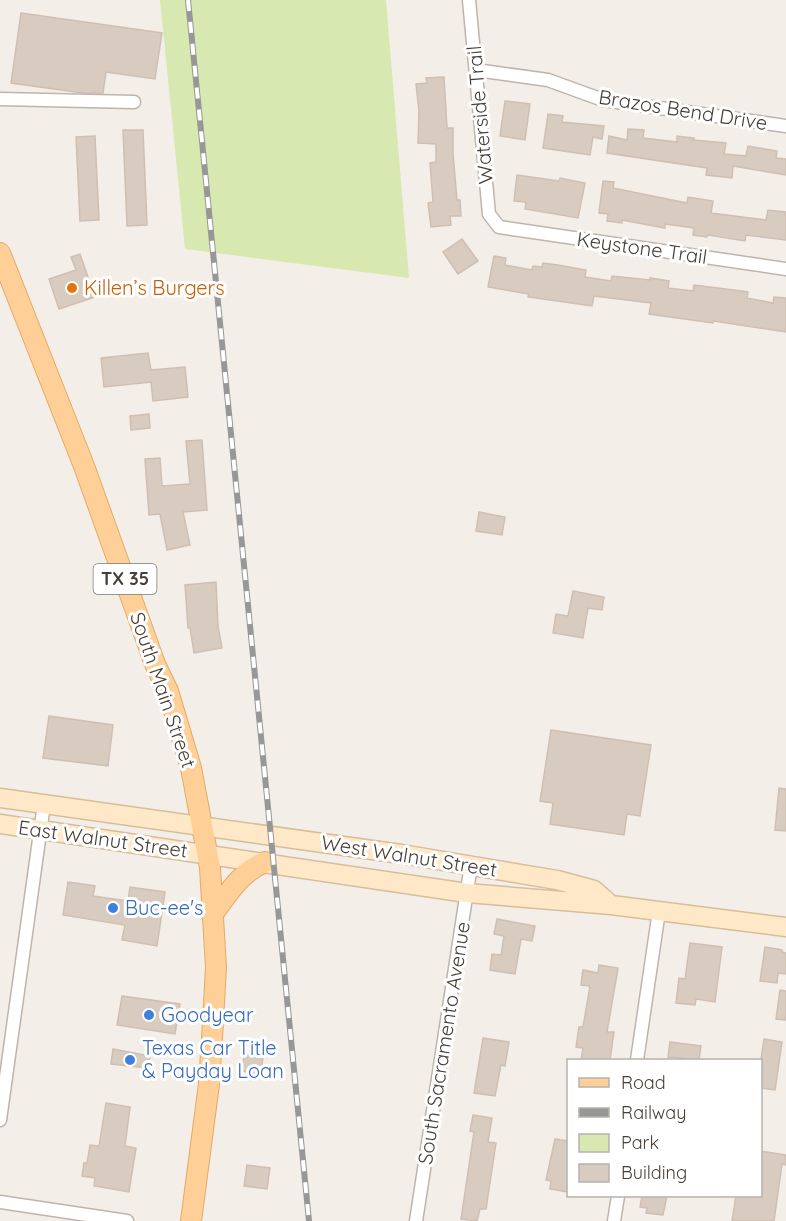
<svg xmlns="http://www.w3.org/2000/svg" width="786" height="1221" font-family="Quicksand,sans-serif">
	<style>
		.green { fill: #d8e8b1 }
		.building { fill: #d8cbc0; stroke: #d0bfb0; stroke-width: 1.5 }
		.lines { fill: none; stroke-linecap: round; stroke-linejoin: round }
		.street-casing { stroke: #bfb4aa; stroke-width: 15 }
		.secondary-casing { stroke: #d7bd9a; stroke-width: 21 }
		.primary-casing { stroke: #e3aa66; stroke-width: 22 }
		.street { stroke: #fff; stroke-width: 12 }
		.secondary { stroke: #fee8c7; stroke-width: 18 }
		.primary { stroke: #fed097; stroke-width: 20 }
		.rail-casing { stroke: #979797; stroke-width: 6 }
		.rail { stroke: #fff; stroke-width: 4; stroke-dasharray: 11; stroke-linecap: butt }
		.food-dot { fill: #e8710a; stroke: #fff; stroke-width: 2 }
		.shop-dot { fill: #3f7fe0; stroke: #fff; stroke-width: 2 }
		.labels { text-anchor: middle; stroke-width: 6; stroke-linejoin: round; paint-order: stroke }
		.shield { fill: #fff; stroke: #7e7872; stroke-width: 1.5 }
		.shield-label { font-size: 18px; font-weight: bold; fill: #473e36 }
		.street-label { font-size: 20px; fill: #473e36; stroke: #fff }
		.food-label { font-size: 20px; fill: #c56008; stroke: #fff; text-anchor: start }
		.shop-label { font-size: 20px; fill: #366cbe; stroke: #fff; text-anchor: start }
	</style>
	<rect width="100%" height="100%" fill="#f4eee8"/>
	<path class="green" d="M160 0H386L409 278 185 249Z"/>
	<path class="building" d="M21 13 162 33 155 79 106 72 103 93H83L11 83Z
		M444 77 447 128H453V154L457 200H460L461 216H450L451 225 431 227 428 203 433 202 430 163 436 162V144L418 143 419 111 416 84 427 83 426 78Z
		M505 101 530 104 525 140 500 136Z
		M548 114 563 116 562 122 604 126 602 139 593 137 590 155 543 148Z
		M628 129 644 130 643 138 677 142V136L694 138 693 140 726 143 724 154 746 156 748 146 777 151 776 158 786 159V175L733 166 732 178 706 175 707 168 607 153 609 136 627 140Z
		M123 130H143L147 225 127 226Z
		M95 136 99 220 80 221 76 137Z
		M517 175 559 181 560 178 585 183 578 218 525 209 526 202 514 201Z
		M603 181 614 182 613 188 687 203 688 197 713 201 711 213 766 220 768 210 786 212V240L746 235 745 241 708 235 707 237 693 235 694 228 665 224V228L622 220V223L607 221 608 214 599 213Z
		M462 239 478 261 458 274 443 252Z
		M80 254 95 297 59 309 49 279 76 270 71 257Z
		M494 256 506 258 505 265 532 270 533 266 542 267 543 263 558 265 586 270 585 277 611 281 612 276 650 280V278L669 281 668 288 693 291 694 285 734 290 748 292 747 298 773 303 774 297 786 298V332L714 321 713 323 649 314 651 303 594 296 592 306 528 297 529 294 488 287Z
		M148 353 151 370 185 367 188 397 153 401 151 382 104 387 101 358Z
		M149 414 150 428 131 430 130 416Z
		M202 440 207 510 183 512 190 545 167 550 160 514 149 515 145 459 160 458 162 486 190 484 186 441Z
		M479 512 505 517 502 535 476 531Z
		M216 582 218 626 222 648 194 653 190 628H188L185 585Z
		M573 591 604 597 602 610 588 608 583 638 553 633 556 614 568 616Z
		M49 716 113 725 108 766 43 758Z
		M551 730 651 745 640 816 627 814 624 835 550 824 553 803 540 801Z
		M779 788 786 789V831L775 830Z
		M68 882 95 886 93 896 128 901 130 887 165 892 157 946 122 940 125 925 63 915Z
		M497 919 535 926 532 941 521 939 515 974 490 970 492 954 501 955 504 936 494 934Z
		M690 943 722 947 715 1002 696 999 695 1005 676 1003 679 978 685 979Z
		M765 947 782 950V952L786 953V974L778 973 777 983 760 981Z
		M599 965 618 968 607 1032H614L610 1060H581L583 1048 576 1047 579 1027H583L590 986 581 985 583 970 598 973Z
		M780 990 786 991V1020L776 1019Z
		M122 996 180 1004 175 1034 117 1025Z
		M483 1038 509 1042 505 1066 501 1065 495 1096 474 1093Z
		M764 1039 782 1042 775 1090 760 1088V1066Z
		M670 1042 701 1046 699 1060 668 1057Z
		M113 1049 150 1056 148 1068 111 1064Z
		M244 1055 263 1057 261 1074 242 1071Z
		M106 1103 130 1107 125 1146 136 1148 129 1192 94 1186 95 1178 82 1176 84 1163H87L90 1145 99 1146Z
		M473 1115 492 1118 488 1142 496 1143 486 1209H480L477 1221 461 1219 474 1132 470 1131Z
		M555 1139 568 1141V1192L550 1189 551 1181 546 1180Z
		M760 1151 786 1155V1165L782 1164 774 1221H732L736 1196H760Z
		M247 1165 270 1168 267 1189 244 1186Z
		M642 1196H667L663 1215 646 1213 647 1208 640 1207Z"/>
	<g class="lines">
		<g class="street-casing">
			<path id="street" d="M469 0 489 214 499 227 786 269
				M476 70 548 80 603 100 786 126
				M0 99 134 102
				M637 1060 659 911
				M0 1120 44 804
				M0 1202 127 1221
				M416 1221 471 865
				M614 1221 618 1196"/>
		</g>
		<g class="secondary-casing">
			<path id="secondary" d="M0 798 401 854 557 880 594 890 611 905
				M0 824 467 893 611 905 786 927"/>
		</g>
		<g class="primary-casing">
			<path id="primary" d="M0 253 84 466 155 664 168 691 191 768 210 868 216 967 213 1022 209 1084 191 1221
				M212 915C228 894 240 872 265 862"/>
		</g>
		<use href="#street" class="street"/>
		<use href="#secondary" class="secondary"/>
		<use href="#primary" class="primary"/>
		<g class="rail-casing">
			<path id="rail" d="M188 0 309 1221"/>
		</g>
		<use href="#rail" class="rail"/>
	</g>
	<circle class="food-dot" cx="72" cy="288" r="6"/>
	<g class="shop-dot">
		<circle cx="113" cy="908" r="6"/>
		<circle cx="149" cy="1015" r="6"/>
		<circle cx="130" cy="1060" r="6"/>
	</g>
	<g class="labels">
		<rect class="shield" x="93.5" y="564" width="63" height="30" rx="4.5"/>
		<g class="shield-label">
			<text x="125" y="585">TX 35</text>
		</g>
		<g class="street-label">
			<text transform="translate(683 110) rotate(9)" y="7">Brazos Bend Drive</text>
			<text transform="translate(480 115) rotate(-95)" y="7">Waterside Trail</text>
			<text transform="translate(642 248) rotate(8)" y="7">Keystone Trail</text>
			<text transform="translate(163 690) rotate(71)" y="7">South Main Street</text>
			<text transform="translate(103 839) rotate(8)" y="7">East Walnut Street</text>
			<text transform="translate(409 856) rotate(9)" y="7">West Walnut Street</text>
			<text transform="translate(444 1043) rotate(-81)" y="7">South Sacramento Avenue</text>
		</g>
		<g class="food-label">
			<text x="84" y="295">Killen’s Burgers</text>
		</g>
		<g class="shop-label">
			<text x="125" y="915">Buc-ee's</text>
			<text x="161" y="1022">Goodyear</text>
			<text x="142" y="1055">Texas Car Title<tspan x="142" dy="23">&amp; Payday Loan</tspan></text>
		</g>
	</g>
	<rect x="567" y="1059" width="195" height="138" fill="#ffffff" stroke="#b5b2af" stroke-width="1.5"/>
	<rect x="579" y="1078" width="30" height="9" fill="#fed097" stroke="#b5b2af" stroke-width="1.5"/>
	<text x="621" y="1089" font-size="18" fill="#473e36">Road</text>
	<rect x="579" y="1108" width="30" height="9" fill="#979797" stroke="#b5b2af" stroke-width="1.5"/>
	<text x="621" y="1119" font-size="18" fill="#473e36">Railway</text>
	<rect x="579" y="1134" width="30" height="18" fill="#d8e8b1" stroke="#b5b2af" stroke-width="1.5"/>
	<text x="621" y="1149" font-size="18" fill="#473e36">Park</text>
	<rect x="579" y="1164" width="30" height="18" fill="#d8cbc0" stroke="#b5b2af" stroke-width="1.5"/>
	<text x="621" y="1179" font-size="18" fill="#473e36">Building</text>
</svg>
